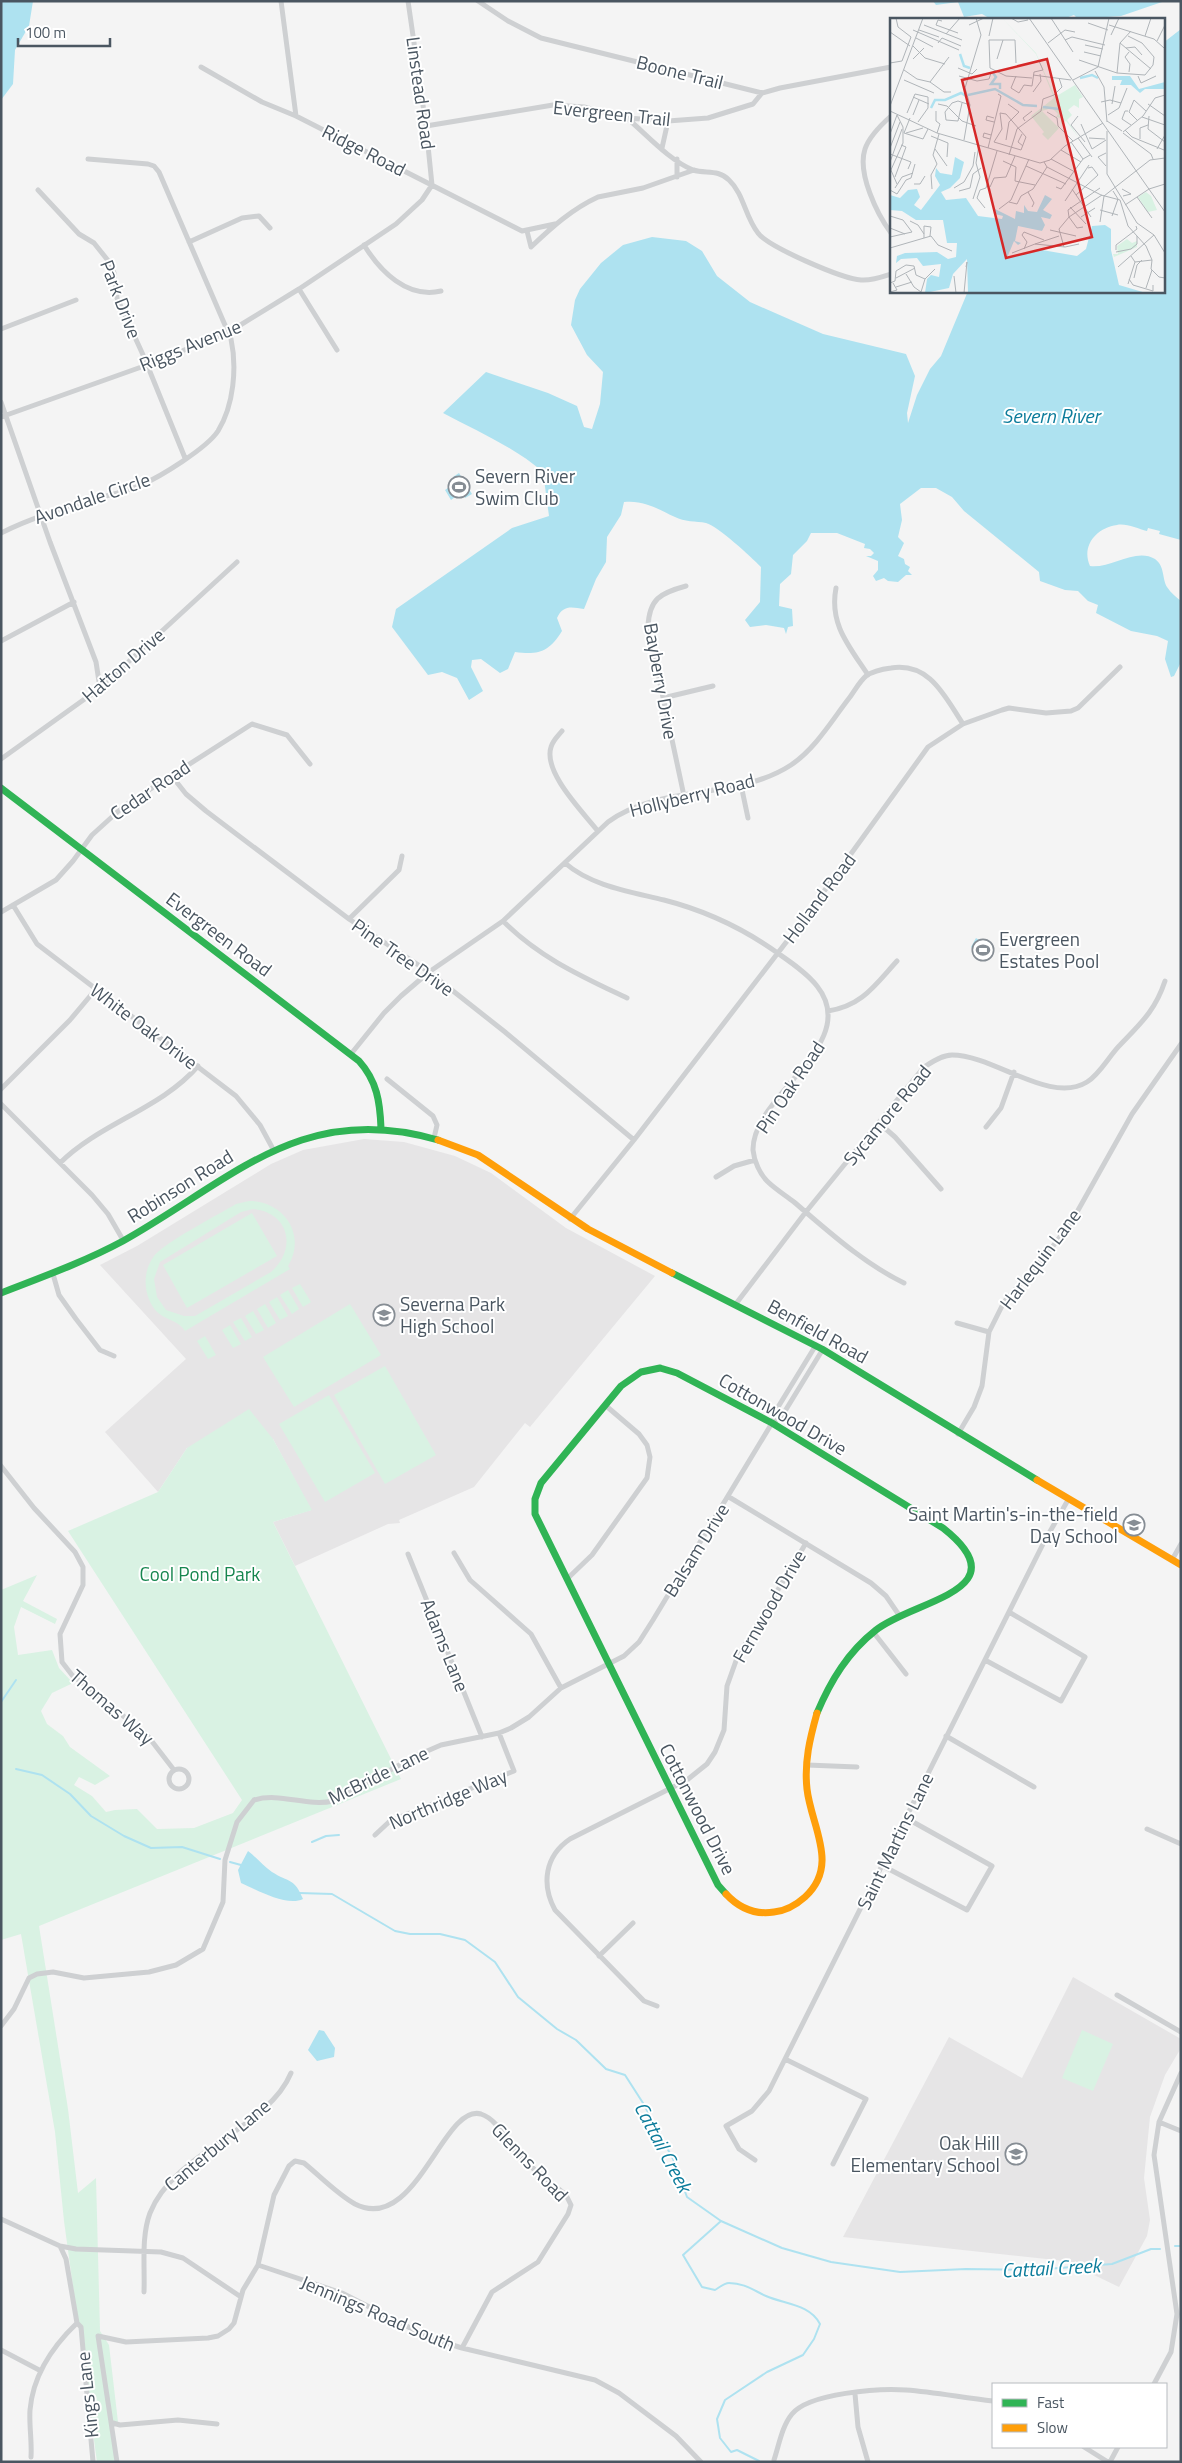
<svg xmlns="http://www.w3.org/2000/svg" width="1182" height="2463" font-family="'Titillium Web',sans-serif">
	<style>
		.education { fill: #e6e5e6 }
		.green { fill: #d9f2e3; fill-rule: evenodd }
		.water { fill: #aee2f0 }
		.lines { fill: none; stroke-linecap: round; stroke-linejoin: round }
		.stream { stroke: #aee2f0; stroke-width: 2 }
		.street { stroke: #ced0d2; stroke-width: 5 }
		.fast { stroke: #30b455; stroke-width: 7 }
		.slow { stroke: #ff9f0a; stroke-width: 7 }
		.labels { text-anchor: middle; stroke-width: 4; stroke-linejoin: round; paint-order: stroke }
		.street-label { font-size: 19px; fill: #4a5661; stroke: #fff }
		.poi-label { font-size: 19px; fill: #4a5661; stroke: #fff; text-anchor: start }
		.park-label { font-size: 19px; fill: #17864f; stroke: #fff }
		.water-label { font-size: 20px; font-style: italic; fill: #0c7c9b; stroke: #fff }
		.inset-river { fill: none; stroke: #aee2f0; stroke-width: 2.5 }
		.inset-road { fill: none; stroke: #b0b5b9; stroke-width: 1 }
		.view { fill: #d62828; fill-opacity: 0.15; stroke: #d62828; stroke-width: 2.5 }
		.inset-edge { fill: none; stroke: #4a5661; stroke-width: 2.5 }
	</style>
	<rect width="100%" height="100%" fill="#f4f4f4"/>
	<path class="education" d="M364 1139 404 1142 455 1156 491 1173 566 1228 655 1276 530 1427 525 1423 474 1487 399 1520 400 1523 388 1524 295 1566 273 1522 311 1510 273 1439 187 1448 158 1492 105 1432 186 1359 100 1265 137 1246 271 1164 303 1150Z
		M1073 1977 1181 2039V2048L1165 2075 1150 2117 1144 2178 1150 2220 1147 2236 1119 2287 1065 2261 843 2237 949 2037 1022 2078Z"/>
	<path class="green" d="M249 1201C284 1201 307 1235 288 1266L290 1269 185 1331C178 1319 161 1320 153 1307 143 1291 143 1271 154 1256 165 1242 218 1215 236 1204ZM253 1209C290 1213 297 1249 271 1272L195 1316H184L166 1310 157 1297 154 1279 160 1262 241 1212Z
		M252 1213 277 1256 187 1308 163 1265Z
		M300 1284 311 1302 303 1307 292 1288Z
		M288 1290 299 1309 292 1314 280 1295Z
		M277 1297 288 1316 280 1320 269 1302Z
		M265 1304 276 1323 268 1328 257 1309Z
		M350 1304 381 1355 294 1407 263 1357Z
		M253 1311 264 1330 256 1334 245 1316Z
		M241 1318 252 1337 245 1341 233 1322Z
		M230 1325 241 1344 233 1348 222 1330Z
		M205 1336 216 1355 208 1359 197 1341Z
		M385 1366 436 1455 385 1484 334 1395Z
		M329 1395 375 1473 325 1502 279 1424Z
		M249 1409 273 1439 312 1510 273 1522 401 1779 39 1926 68 2109 78 2193 96 2178 100 2331 109 2345 118 2422H111L116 2462H97L64 2221 55 2132 21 1934 1 1940V1590L37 1575 23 1601 57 1619 55 1624 21 1607 14 1627 18 1655 52 1650 59 1668 73 1683 52 1693 41 1711 47 1724 63 1736 70 1747 110 1776 95 1785 79 1777 74 1785 92 1796 106 1812 115 1810 137 1809 157 1829 194 1828 233 1813 242 1800 68 1531 158 1492 187 1448Z
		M1082 2030 1113 2044 1093 2091 1062 2078Z"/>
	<path class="water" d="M1 1H33L29 26 15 50 13 84 1 100Z
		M933 1H1165L1121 16 1078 19 1074 15 1063 19 989 18 982 14 964 17 958 2 936 5Z
		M1181 29V540L1159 534 1160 531 1148 528 1147 531C1138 529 1126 523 1117 525 1096 528 1081 546 1090 566 1110 569 1136 547 1155 559 1165 566 1162 579 1167 587 1171 593 1176 597 1181 601V662L1174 676 1171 677 1165 659 1168 641 1157 636 1131 631 1096 613 1098 605 1088 601 1078 591 1065 590 1040 581 1039 572 964 511 952 497 936 488H921L900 504 902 520 898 537 904 543 898 556 904 559 905 564 910 567 908 571 912 575H906L898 582 888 581 884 578 876 581 873 576 878 570V561L866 556H871L874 553 870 549 864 548 865 544 837 533H811L807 541 793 555 791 574 780 584 779 606 792 609 793 626 788 627 786 634 784 628 766 625 750 627 745 620 760 602 761 567C750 556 719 527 706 523 696 521 684 522 675 517 657 509 645 500 624 502L621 515 607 537 606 562 596 579 584 609C571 607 563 605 557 618L562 631C549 652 539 655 515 652L508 669 500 673 481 659 472 660 471 667 483 691 469 700 457 678 442 672 428 675 392 627 396 609 512 528 549 516 543 472C514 447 477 431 443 413L486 372 548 393 577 406 584 427 592 429 600 404 603 372 587 355 571 325 575 300 580 289 601 263 623 245 652 237 686 241 702 251 717 276 750 302 823 334 906 354 915 376 907 413 908 423 917 395 930 369 941 356 968 291H1163V43Z
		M459 473 472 494 465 498 462 492 451 500 445 490 455 483 453 477Z
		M976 938 994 950 988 958 985 956 981 961 978 959 980 953 971 947Z
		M248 1851C256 1857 263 1866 272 1872 289 1883 294 1877 303 1899 287 1907 257 1890 241 1883L238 1870Z
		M319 2030 324 2031 335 2048 334 2057 317 2061 308 2050Z"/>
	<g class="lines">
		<path class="stream" d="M1 1702 16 1680
			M16 1769 42 1775 70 1794 91 1816 124 1836 151 1848 182 1847 220 1859
			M312 1842 326 1836 339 1835
			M230 1862 241 1865
			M299 1893 332 1894 395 1931 410 1934H440L465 1940 495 1962 518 1997 557 2029 576 2040 606 2069 625 2075 643 2103 673 2159 687 2197 721 2221 782 2248 831 2262 900 2272 966 2269 1033 2270 1112 2264 1151 2249H1160
			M721 2221 683 2255 702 2287 715 2290C720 2287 724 2283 729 2283 744 2283 753 2290 766 2296 784 2304 810 2304 820 2324L814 2339 803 2355 767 2372 725 2400 717 2419 720 2438 731 2452 737 2450 759 2461
			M1175 2246H1181"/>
		<path class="street" d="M281 1 296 116
			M478 1 508 21 541 38 762 93 780 88 891 67
			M201 67 262 102 296 116 522 231 555 224
			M891 116C882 124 869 137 865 149 857 173 877 214 891 233
			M627 118C647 135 669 160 693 170 706 174 718 169 729 180 744 194 745 217 758 233 768 247 843 279 861 280 871 281 882 277 891 274
			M426 126 553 105 584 107 627 118 668 121 708 118 753 104 762 93
			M662 148 668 121
			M677 159V177
			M38 190 79 234 94 243 110 263 114 273 117 298 144 357 185 458
			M527 231 531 247C552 227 572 209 598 197L643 188 694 170
			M189 242 242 218 259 216 270 228
			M364 245C380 271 407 299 441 291
			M299 289 337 350
			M1 329 76 300
			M1 402 50 542 96 662 100 688
			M1 417 147 365 229 332 299 289 396 224 422 200 432 185 426 126 408 1
			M1 533C31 518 61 509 94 499 109 495 126 492 141 485 160 477 207 448 218 431 234 405 237 367 231 339L159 172 154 166 148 164 88 159
			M836 588C829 624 849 646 868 675
			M1 641 74 602
			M663 698 713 686
			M562 731C558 736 553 740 551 747 543 772 582 811 597 830
			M1 759 100 688 237 562
			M171 775 186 794 206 811 349 919 429 972 505 1032 634 1140
			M741 785 748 818
			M684 796 648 627C649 599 660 593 686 586
			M565 863C591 886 632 892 664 900 707 911 743 928 779 954 792 963 808 974 817 986 863 1044 752 1095 753 1150 754 1161 760 1174 767 1181 775 1189 785 1195 794 1202 828 1231 863 1263 904 1283
			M13 905 37 944 236 1096 260 1125 273 1149
			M1 912 56 880 73 861 92 835 124 806 252 724 287 735 310 764
			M349 919 399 870 402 856
			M503 921C540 958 581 976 627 998
			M828 1011C862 1006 875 985 897 961
			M351 1054 384 1013 401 996 429 972 503 921 608 822C661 783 736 801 791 765 816 748 832 720 850 697 855 690 860 681 866 676 873 671 883 669 891 668 930 662 945 697 963 724
			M387 1079 433 1116 437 1125 434 1138
			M1 1089 70 1020 96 989
			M1 1104 92 1195 108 1214 123 1240
			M879 1123 895 1137 941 1189
			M986 1127 1001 1108 1014 1072
			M60 1163C100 1123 161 1109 198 1066
			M716 1177 734 1166 755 1160
			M570 1219 634 1140 804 919 928 747 963 724 1002 710 1009 708 1046 713 1071 711 1078 708 1120 667
			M53 1274 59 1295 76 1319 100 1350 114 1356
			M735 1305 805 1213 924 1067C932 1062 942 1055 952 1055 994 1055 1050 1105 1087 1082 1100 1074 1109 1056 1120 1045 1141 1023 1155 1011 1165 981
			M957 1323 989 1332
			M773 1423 782 1416 823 1349
			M958 1434 974 1407 982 1386 989 1332 1004 1302 1050 1250 1072 1221 1132 1114 1181 1044
			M1 1466 34 1508 75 1552 83 1567V1585L60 1634 62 1662 72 1675 147 1735 174 1770
			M729 1497 871 1583 886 1596 899 1615
			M454 1553 470 1580 531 1634 561 1688
			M408 1554 482 1737
			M1172 1560 1181 1544
			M567 1579 592 1555 647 1478 650 1457 647 1445 639 1434 605 1405
			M874 1633 906 1674
			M985 1660 1061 1701 1085 1657 1009 1612
			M946 1736 1034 1787
			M807 1765 857 1767
			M169 1779a10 10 0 1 1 20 0a10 10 0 1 1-20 0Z
			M1147 1829 1181 1844
			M375 1835 390 1821 514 1771 499 1733
			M883 1866 967 1910 992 1866 906 1818
			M599 1956 633 1923
			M1117 1995 1181 2032
			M657 2006 644 2001 555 1910C541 1884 545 1856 570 1839L687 1780 707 1764 715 1752 724 1730 727 1686 737 1658 806 1543
			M1 2026 14 2009 29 1978 37 1974 53 1972 84 1978 149 1972 176 1965 203 1949 223 1902 225 1860 237 1822 254 1800C280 1792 307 1807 333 1801L418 1755 441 1745 499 1733 511 1728 529 1717 561 1688 624 1656 639 1642 653 1620 772 1423 775 1412 816 1345
			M785 2059 866 2099 833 2164
			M1159 2122 1181 2131
			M755 2160 739 2149 726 2126 752 2111 769 2091 1044 1542 1068 1500
			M1 2219 60 2246 76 2249 161 2252 183 2258 241 2297
			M60 2246 66 2259 77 2323 81 2327 93 2462
			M258 2265 342 2293 430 2338 462 2348 595 2380 619 2393 676 2436 701 2462
			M144 2292C145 2266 141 2237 150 2213 174 2152 268 2129 291 2073
			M1 2350 41 2371
			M1154 2384 1171 2352 1177 2314 1154 2155 1159 2122 1181 2073
			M855 2394 858 2427 868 2462
			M113 2423 120 2425 178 2420 217 2424
			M1084 2447 1108 2462
			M31 2457C32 2441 29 2425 30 2410 33 2375 53 2346 77 2323
			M774 2460C779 2445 782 2426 792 2414 809 2393 880 2388 906 2390 935 2392 964 2398 993 2401
			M117 2462 98 2336 126 2342 208 2338 218 2336 229 2329 234 2323 243 2290 258 2265 274 2195 289 2166 295 2161 304 2163C320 2176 337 2194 355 2204 416 2235 443 2103 481 2114 496 2119 503 2135 512 2147 524 2164 550 2181 566 2195L571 2205 568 2214 538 2262 492 2292 462 2348
			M1110 2462 1118 2447"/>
		<path class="fast" d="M1 788 359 1061C377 1081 380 1102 381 1128
			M672 1273 822 1349 1037 1480
			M1 1293C42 1277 84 1262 123 1241 232 1180 302 1100 438 1140
			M660 1368 677 1373 772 1423 943 1528C1023 1591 913 1600 876 1630 848 1652 831 1680 817 1713
			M660 1368 641 1372 621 1386 541 1483 535 1499V1514L718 1885 726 1894"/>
		<path class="slow" d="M438 1140 478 1155 588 1229 672 1273
			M1037 1480 1181 1565
			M726 1894C739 1908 755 1915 774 1912 786 1911 796 1905 805 1897 840 1865 811 1826 807 1789 804 1762 810 1738 817 1713"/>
	</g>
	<defs>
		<g id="stadium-ring" transform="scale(1.125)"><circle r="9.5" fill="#fff" stroke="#868d94" stroke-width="1.5"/><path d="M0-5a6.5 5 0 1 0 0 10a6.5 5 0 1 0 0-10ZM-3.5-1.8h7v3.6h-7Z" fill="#868d94"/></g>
		<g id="school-ring" transform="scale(1.125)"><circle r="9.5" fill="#fff" stroke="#868d94" stroke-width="1.5"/><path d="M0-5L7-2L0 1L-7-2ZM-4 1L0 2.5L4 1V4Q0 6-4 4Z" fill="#868d94"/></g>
	</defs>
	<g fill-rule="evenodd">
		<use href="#stadium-ring" x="459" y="487"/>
		<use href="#stadium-ring" x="983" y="950"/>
		<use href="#school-ring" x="384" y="1315"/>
		<use href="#school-ring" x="1134" y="1525"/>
		<use href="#school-ring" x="1016" y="2154"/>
	</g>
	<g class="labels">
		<g class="street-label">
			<text transform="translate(680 72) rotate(14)" y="7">Boone Trail</text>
			<text transform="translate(421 93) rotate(82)" y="7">Linstead Road</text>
			<text transform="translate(612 113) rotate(6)" y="7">Evergreen Trail</text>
			<text transform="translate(364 150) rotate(27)" y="7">Ridge Road</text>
			<text transform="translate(121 299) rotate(69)" y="7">Park Drive</text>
			<text transform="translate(190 345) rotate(-22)" y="7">Riggs Avenue</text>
			<text transform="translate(92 498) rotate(-19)" y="7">Avondale Circle</text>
			<text transform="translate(123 665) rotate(-41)" y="7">Hatton Drive</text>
			<text transform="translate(661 681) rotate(80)" y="7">Bayberry Drive</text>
			<text transform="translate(150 790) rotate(-34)" y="7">Cedar Road</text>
			<text transform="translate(692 795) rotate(-14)" y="7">Hollyberry Road</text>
			<text transform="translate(819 898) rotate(-53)" y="7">Holland Road</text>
			<text transform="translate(219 934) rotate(37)" y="7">Evergreen Road</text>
			<text transform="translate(403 957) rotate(35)" y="7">Pine Tree Drive</text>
			<text transform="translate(144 1026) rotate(37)" y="7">White Oak Drive</text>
			<text transform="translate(790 1087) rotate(-56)" y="7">Pin Oak Road</text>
			<text transform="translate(887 1115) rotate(-50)" y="7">Sycamore Road</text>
			<text transform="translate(180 1186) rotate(-32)" y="7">Robinson Road</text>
			<text transform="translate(1040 1259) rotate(-53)" y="7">Harlequin Lane</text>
			<text transform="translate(818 1331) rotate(29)" y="7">Benfield Road</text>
			<text transform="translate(783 1414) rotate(30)" y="7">Cottonwood Drive</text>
			<text transform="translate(696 1550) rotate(-58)" y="7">Balsam Drive</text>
			<text transform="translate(769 1606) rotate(-60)" y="7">Fernwood Drive</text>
			<text transform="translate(445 1645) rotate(68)" y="7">Adams Lane</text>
			<text transform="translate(112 1707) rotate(41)" y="7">Thomas Way</text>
			<text transform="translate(378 1775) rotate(-26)" y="7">McBride Lane</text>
			<text transform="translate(448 1799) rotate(-23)" y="7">Northridge Way</text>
			<text transform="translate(698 1809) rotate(63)" y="7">Cottonwood Drive</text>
			<text transform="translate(895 1841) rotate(-64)" y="7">Saint Martins Lane</text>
			<text transform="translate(217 2145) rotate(-40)" y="7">Canterbury Lane</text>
			<text transform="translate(530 2162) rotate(46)" y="7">Glenns Road</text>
			<text transform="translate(378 2313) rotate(23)" y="7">Jennings Road South</text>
			<text transform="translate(87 2395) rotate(-96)" y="7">Kings Lane</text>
		</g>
		<g class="poi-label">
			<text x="475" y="483">Severn River<tspan x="475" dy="22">Swim Club</tspan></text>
			<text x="999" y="946">Evergreen<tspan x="999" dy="22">Estates Pool</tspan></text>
			<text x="400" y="1311">Severna Park<tspan x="400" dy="22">High School</tspan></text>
			<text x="1118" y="1521" text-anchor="end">Saint Martin's-in-the-field<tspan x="1118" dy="22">Day School</tspan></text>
			<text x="1000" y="2150" text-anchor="end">Oak Hill<tspan x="1000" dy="22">Elementary School</tspan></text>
		</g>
		<g class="park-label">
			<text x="200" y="1581">Cool Pond Park</text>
		</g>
		<g class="water-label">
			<text x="1051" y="423">Severn River</text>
			<text transform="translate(663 2147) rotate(62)" y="7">Cattail Creek</text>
			<text transform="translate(1051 2268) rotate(-3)" y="7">Cattail Creek</text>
		</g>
	</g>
	<g transform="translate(890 18)">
		<rect width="275" height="275" fill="#f4f4f4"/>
		<path d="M112 0 146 35 165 79 185 67 193 79 189 81V90L184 87 178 92 182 97 177 102 275 249 189 120 176 103 171 106V100L166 99 168 96 162 90 152 93 169 110 158 122 152 116 154 114 141 98 164 80 146 36ZM256 174 261 178 267 192 258 194 248 179ZM237 221 242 225 247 223V229L224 239 223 236H228L227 228Z" fill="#d9f2e3"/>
		<path d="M222 58H240L249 71 275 64V71H255L250 75 241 67H230L232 62H222ZM65 139 74 144 70 160 60 170 51 174 56 182 76 180 88 198 112 201 113 198 105 196V191L125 201 126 193 134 195V187L138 193 147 194 155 177 162 181 153 192 162 197 160 201 151 199 155 207 152 213 128 208 125 223 131 225 128 227 124 223 117 240 152 232 187 238 196 231 202 208 215 207 221 211V232L229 267 256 275H78L77 241 63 256 59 270 35 275 37 261 41 257 49 259 51 246 33 248 27 240 11 241 6 245 7 238 15 235 47 234 58 241 66 239 67 225H57L53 202H26L12 193 0 192V177L10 180 18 172 27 171 30 179 24 187 31 192 50 167 45 158 46 150 50 155 62 157Z" fill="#aee2f0"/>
		<path class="inset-river" d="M70 36 74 48 80 50M103 55 106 59 101 66H110V71M190 60 202 57 208 60M78 77 105 71 133 87 147 88M153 89 169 91M41 90 45 82H55L71 75 76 78"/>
		<path class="inset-road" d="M121 0 128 4 138 2M139 0 275 194M161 0 183 34M52 3 48 2 46 7 68 15M198 5 218 12M34 7 72 22M79 7 94 0M219 7 264 21 274 30M23 12 69 32M29 12 49 19M0 14 20 28M56 16 70 0M221 17 229 0M99 18 103 0M255 18 261 0M26 20 43 29M99 22 100 50 116 58 142 60M99 22H125L126 45M175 22 182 19 215 27M267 23 275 7M48 25 52 20 71 28M158 25 175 12 185 14M230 25 261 51M195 27 213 31M23 28 35 40 55 46M236 30 245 29 252 37M194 34 211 38M23 41 34 30M107 41 113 22M189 42 227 55 255 57 263 47 264 39 252 25 238 18M0 45 12 43 21 19 8 9 6 0M68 50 82 56 87 51M14 52 27 61 40 64 59 39M205 53 214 69 217 104M239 54 240 46 235 39 239 34M227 55 230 25 241 13M143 57 181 62M69 58 87 63 99 61 101 55M126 58 121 70 129 75 134 67 142 68 144 54 153 52 149 43M248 58 251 65 266 58M14 62 44 75M183 62 208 49 219 0M40 64 54 74H61M143 74 151 63 150 56M23 79 39 86M211 84 220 82 231 85M72 85 68 103 56 102 55 94 62 85 68 83 80 87M48 86 57 88 72 103 86 108M222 86 225 68M258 86 275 98M0 88 33 0M0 93 47 115 150 145 160 142 175 128 213 105M46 93V103L50 106 47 115M238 93H235L232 101 241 107M157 94 167 100 168 108 183 123M17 95 25 76 38 79V90L28 104M110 95 116 96 136 119 131 132 104 124 112 111ZM23 97 29 82M218 97 229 90 237 70M188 98 181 107 195 124M259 98 258 111 275 124M252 99 275 107M247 102 239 94 244 82 256 93M135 103 133 100 142 93M217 103 232 113M104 104 96 102 97 98 104 100M191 106 202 131 216 122M235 112 242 119 274 132M217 113V156L247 205 264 217 275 235M233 114 253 98 265 80 275 77M14 115 33 121 38 111M14 115 20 100M16 115 33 110M233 115 261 136 263 141M0 116 7 97M132 116 128 124 133 128M41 118 58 125 57 139M188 120 202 139M199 120 215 121M100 121 93 119 94 115 101 117M250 121V110L258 107M74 122 80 87 75 70 91 17 86 0M116 122 119 104 129 94 118 86M181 124 193 141M0 130 10 104M98 130 111 78 108 76M45 131 57 148M267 131 275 117M171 132 191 144M0 136 21 144 18 151M119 137 127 111 151 93 153 81 164 77 172 69 169 60M161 141 185 154M113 143 126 149 125 163 145 167M0 144 12 111M154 144 157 149 211 177 230 182M136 148 176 166M216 148 208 139 216 135M0 150 7 166M0 154 13 125V109L7 97M5 159 16 129 11 127M24 166H30L35 158M100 169 104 160 116 159 125 138M166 169 171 171 193 141 200 137M5 170 12 159 23 155M64 170 74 164 83 148 85 134M42 171 41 157 47 146 43 137 49 116M182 171 201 199M232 171 241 176 233 178M0 172 7 176 16 162 21 160 25 146M69 173 80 170 83 156 91 150M138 174 144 185 142 189M186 177 208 157 202 149 198 150M247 179 262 200M83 181 90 159 86 145 89 127M230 182 238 208 256 228 262 242 261 251 269 259 275 260M175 183 199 147M119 184 127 186 131 178 143 171 157 149M235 187 259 171 275 166M180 189 196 206M95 190 87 180 90 172 96 170 107 133M109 191 121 182 139 141M210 192 228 197M0 198 13 202 22 214 0 219M222 198 228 181 223 173M191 199 205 190M20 203 28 207 34 216M210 204 214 178 260 142 275 140M193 209 187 210 179 199 178 192 210 170M0 210 15 216M160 212 186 218M41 218 48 227 62 233M34 220V208L41 209 40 218M145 226 169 218M174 229 169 211 179 199 212 177M0 230 41 218M134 231 137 224 132 217 134 214 154 222M226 232V227L247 211 246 208M226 234 241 231 247 226V218M122 235 145 226 175 229 189 226M245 244 262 242M228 249 264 217M16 256 24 269 31 274 35 261 45 251M64 258 66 275M6 260 25 250M244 260 247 247 252 242M239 261 243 267 263 273V267M0 265 5 263 6 253 16 247 24 248 26 257 35 261M238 266 245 244 241 238M6 269 22 264M256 270 262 252M0 274 7 272 3 265M74 275 77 244 76 249"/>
		<path class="view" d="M157 41 202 219 116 240 72 62Z"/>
		<rect width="275" height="275" class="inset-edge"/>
	</g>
	<rect width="1182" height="2463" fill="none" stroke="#4a5661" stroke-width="5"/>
	<rect x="992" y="2383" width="175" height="65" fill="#ffffff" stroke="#b7bbc0"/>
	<rect x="1002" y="2399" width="25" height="8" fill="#30b455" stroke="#b7bbc0"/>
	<text x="1037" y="2408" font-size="15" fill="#4a5661">Fast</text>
	<rect x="1002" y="2424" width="25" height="8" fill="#ff9f0a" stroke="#b7bbc0"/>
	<text x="1037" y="2433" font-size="15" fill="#4a5661">Slow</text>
	<path d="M18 38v8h92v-8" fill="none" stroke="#4a5661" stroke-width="2.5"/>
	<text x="25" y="38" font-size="15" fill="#4a5661" stroke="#ffffff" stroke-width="4" paint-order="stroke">100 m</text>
</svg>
